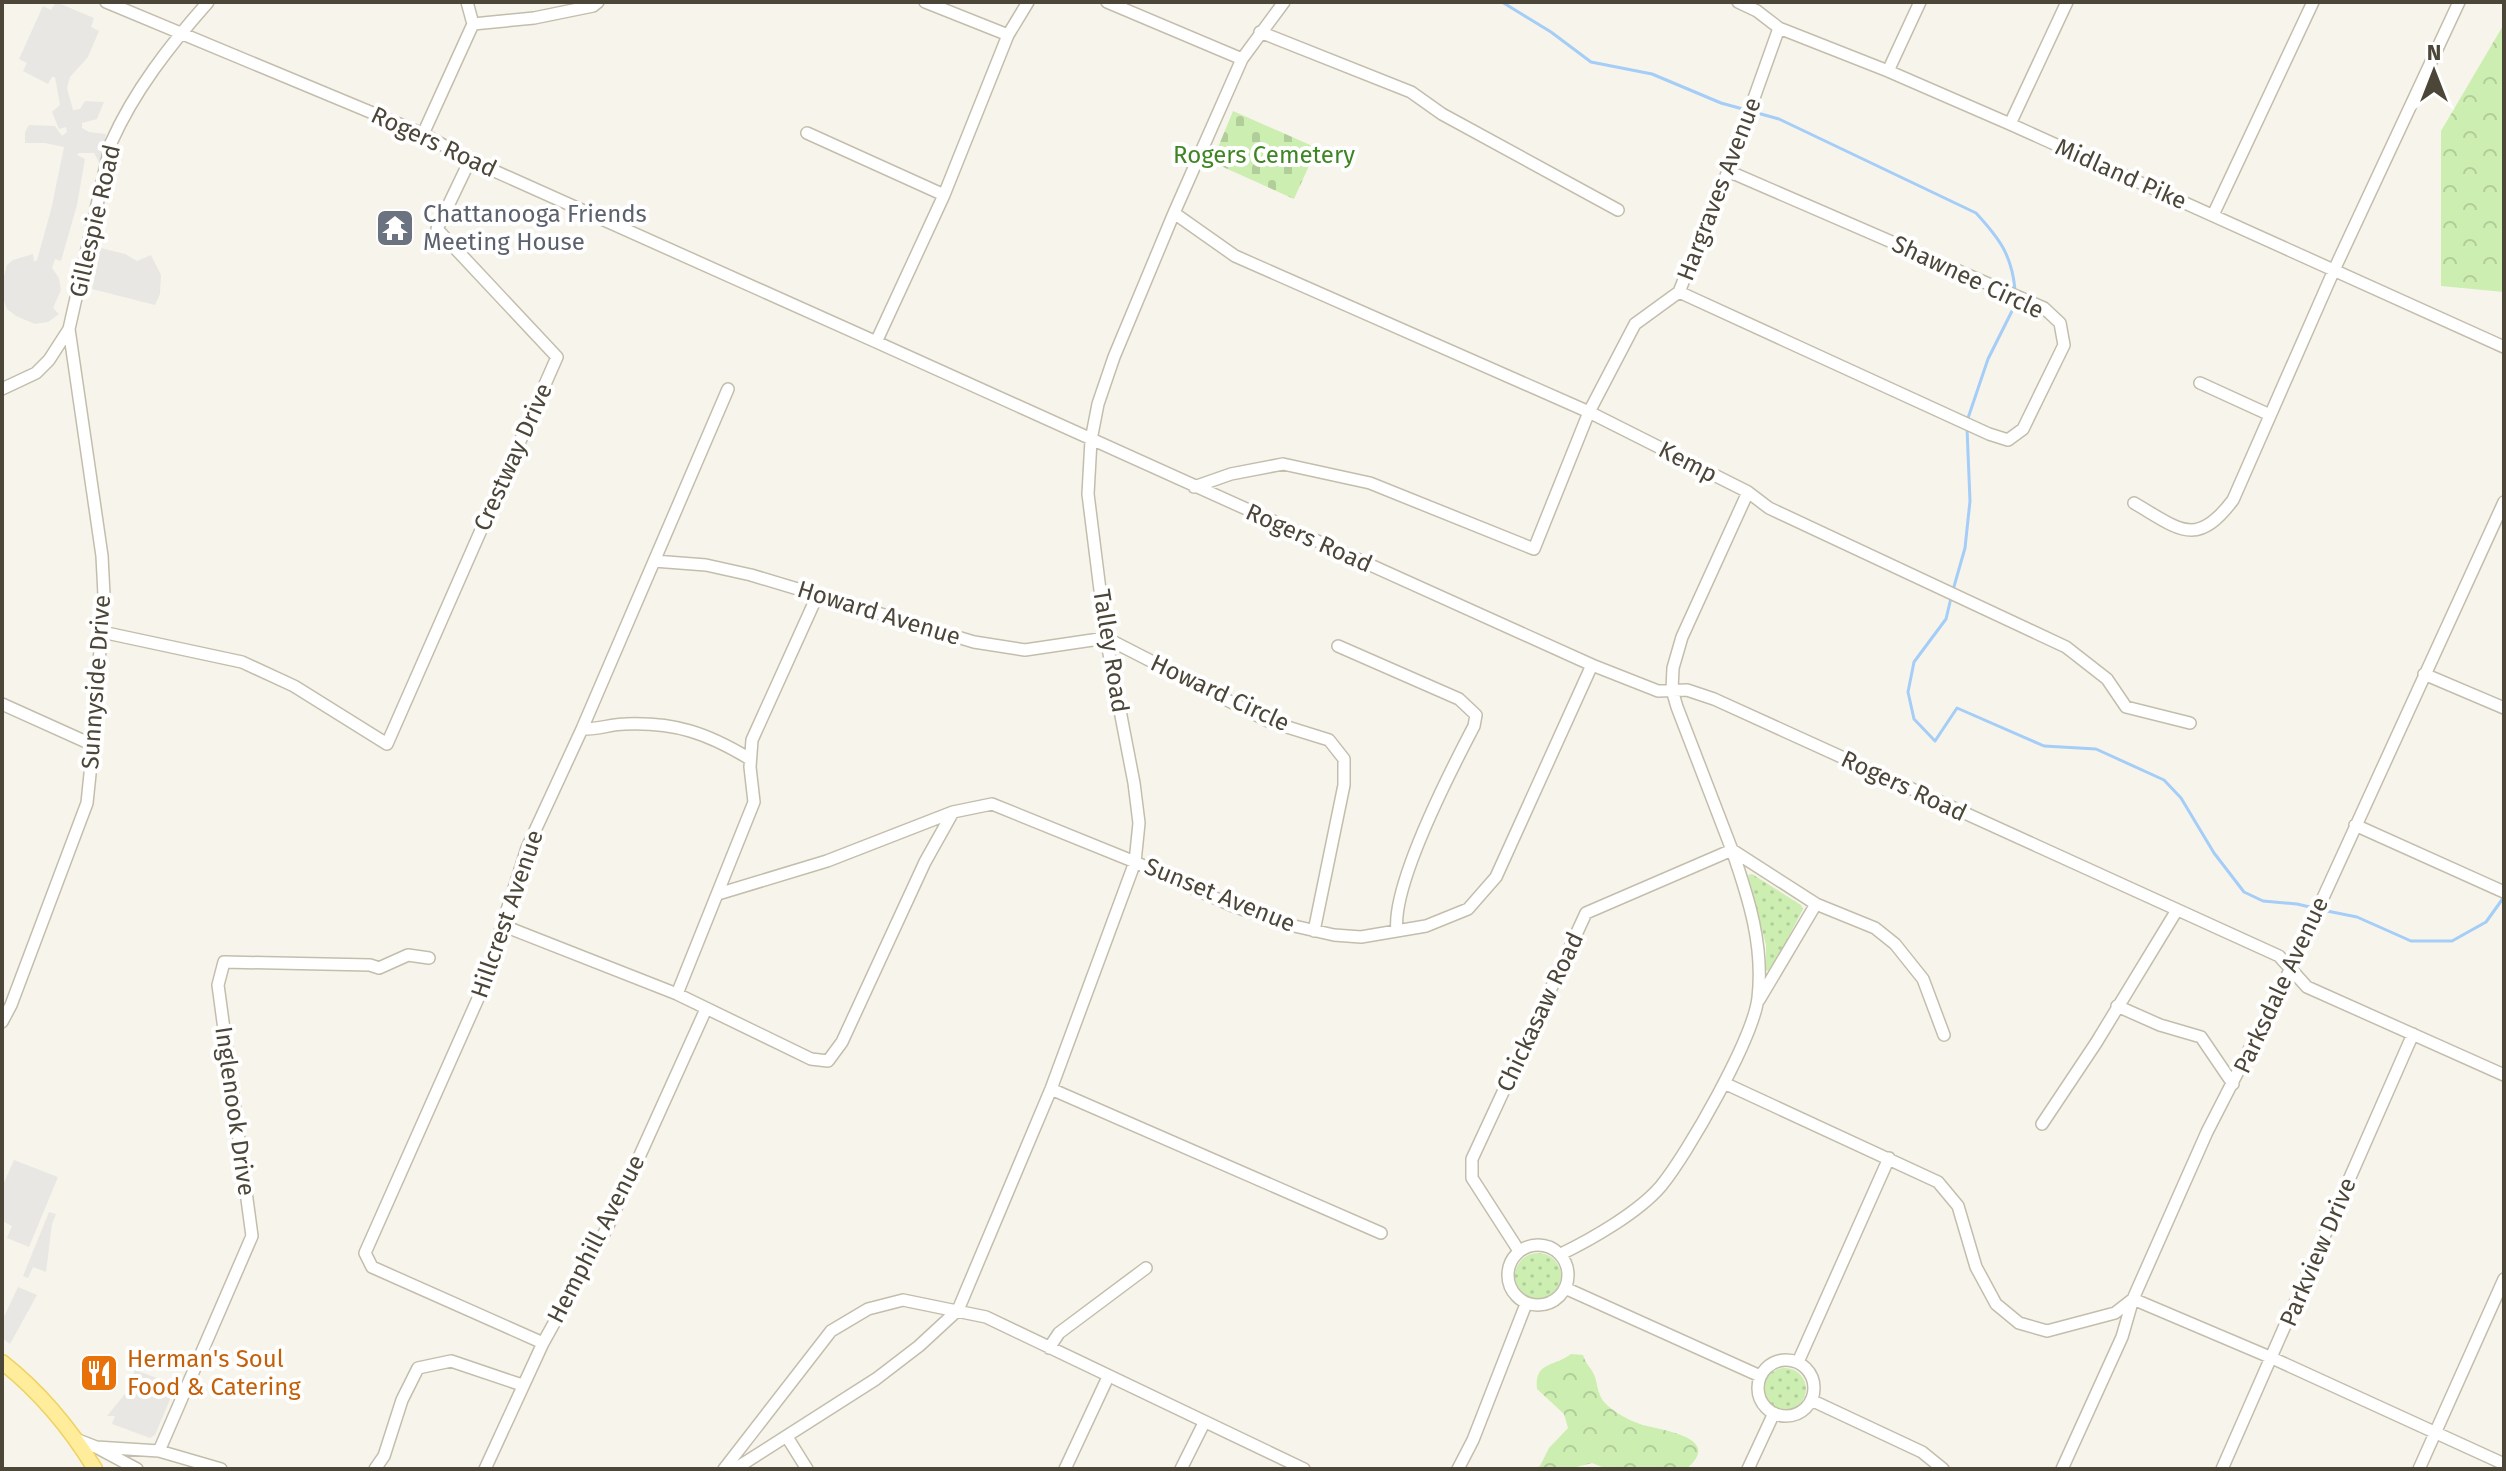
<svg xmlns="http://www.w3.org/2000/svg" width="2506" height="1471" font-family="'Fira Sans',sans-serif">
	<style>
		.grass { fill: url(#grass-dots) }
		.forest { fill: url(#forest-crowns) }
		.cemetery { fill: url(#cemetery-stones) }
		.parking { fill: #e8e7e3 }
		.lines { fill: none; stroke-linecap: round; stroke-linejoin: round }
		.stream { stroke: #a4cdf7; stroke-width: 3 }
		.minor-casing { stroke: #c3beac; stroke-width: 14 }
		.major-casing { stroke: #efd261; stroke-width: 17 }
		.minor { stroke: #fff; stroke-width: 11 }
		.major { stroke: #ffed9c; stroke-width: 14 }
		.labels { text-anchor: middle; stroke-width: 8; stroke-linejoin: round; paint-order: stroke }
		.street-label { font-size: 24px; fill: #4c4638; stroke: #fff }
		.park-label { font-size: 24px; fill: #3f8524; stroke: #fff }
		.worship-label { font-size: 24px; fill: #5b616d; stroke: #fff; text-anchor: start }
		.food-label { font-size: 24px; fill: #c56008; stroke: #fff; text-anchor: start }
	</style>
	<defs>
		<pattern id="grass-dots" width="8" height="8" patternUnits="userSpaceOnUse" patternTransform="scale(2)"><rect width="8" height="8" fill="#cceeb1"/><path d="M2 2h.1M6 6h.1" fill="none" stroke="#b1cd99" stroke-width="1.8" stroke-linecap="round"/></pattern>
		<pattern id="forest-crowns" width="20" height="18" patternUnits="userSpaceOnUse" patternTransform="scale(2)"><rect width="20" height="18" fill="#cceeb1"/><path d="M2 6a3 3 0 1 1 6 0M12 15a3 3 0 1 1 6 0" fill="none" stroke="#b1cd99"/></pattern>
		<pattern id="cemetery-stones" width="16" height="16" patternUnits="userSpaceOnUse" patternTransform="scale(2)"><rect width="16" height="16" fill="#cceeb1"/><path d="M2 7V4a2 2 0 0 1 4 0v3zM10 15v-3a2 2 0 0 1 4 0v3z" fill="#b1cd99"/></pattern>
	</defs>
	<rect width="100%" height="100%" fill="#f7f4eb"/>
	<path class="grass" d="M1752 874 1801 905 1803 909 1770 972 1766 970V945L1748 875Z
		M1515 1276a23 23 0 1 1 46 0a23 23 0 1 1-46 0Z
		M1764 1389a21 21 0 1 1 42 0a21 21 0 1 1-42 0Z"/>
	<path class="forest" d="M2504 24V292L2441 286V131Z
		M1571 1354 1583 1355C1586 1365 1592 1368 1595 1377 1598 1387 1598 1397 1607 1405 1616 1413 1628 1420 1640 1424 1657 1430 1726 1436 1686 1469H1607L1592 1463 1568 1469H1532L1540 1466 1549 1448 1568 1428 1564 1414 1537 1389C1534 1361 1555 1367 1571 1354Z"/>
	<path class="cemetery" d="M1233 111 1317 148 1294 199 1212 162Z"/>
	<path class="parking" d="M56 2 94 18 91 27 99 31 88 57 70 77 67 88 73 110 80 109 85 101 104 102 97 119 82 123V128L89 132 106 134 100 164 94 153H79L77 155 85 159 77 205 61 261 55 259 52 268 59 278 61 290 53 308 59 314 48 322 35 324 16 316 7 309 2 295V284L7 265 13 260 33 254 34 262 37 260 51 210 64 147 45 143H25V132L29 125 55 126 62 136 67 132 66 127 59 129 52 112 60 105 55 77H52L48 84 23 71 27 63 19 59 43 6 51 10Z
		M101 248 125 254 137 261 151 255 161 275 160 294 155 305 92 289Z
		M14 1160 58 1177 29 1247 7 1238 12 1226 2 1221V1187Z
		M49 1212 56 1214 52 1224 46 1272 33 1267 28 1278 23 1276Z
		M18 1287 37 1295 10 1344 2 1338V1321Z
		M135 1370 176 1385 155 1435 150 1438 112 1424 115 1416H107L125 1394Z"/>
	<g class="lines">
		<path class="stream" d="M1502 2 1551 32 1591 62 1652 74 1721 103 1779 119 1976 213C1999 238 2012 255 2015 290
			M1967 421 1988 359 2016 303 2015 298
			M1953 590 1965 548 1970 501 1967 428
			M1951 598 1946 619 1914 662 1908 692 1914 719 1935 741 1957 708 2044 746 2096 749 2164 780 2181 798 2214 853 2244 892 2263 901 2297 904 2314 908
			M2322 910 2357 917 2411 941H2452L2486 922 2504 897"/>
		<g class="minor-casing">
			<path id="minor" d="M106 2 423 134 470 160C845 326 1218 498 1592 665L1658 691 1687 690 1714 699 2279 956 2307 987 2504 1075
				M925 2 1008 35
				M1107 2 1242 59
				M1738 2 1757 11 1779 28 1888 71 2010 124 2504 347
				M473 24 534 18 593 6 598 2
				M1260 32 1411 92 1442 114 1618 210
				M1888 71 1920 2
				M2010 124 2067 2
				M807 133 944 195
				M423 134 473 24 467 2
				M1174 213 1235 256 1589 412 1748 492 1769 508 2066 647 2107 679 2126 707 2190 723
				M2213 215 2313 2
				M1679 292 1989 434 2008 440 2023 429 2064 345 2060 323 2044 308 1728 171
				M877 340 944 195 1008 35 1028 2
				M2200 383 2270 415
				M2 389 36 373 49 360 69 329 111 143C134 91 170 45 208 2
				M1194 487 1231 474 1283 464 1370 483 1534 549 1589 412 1635 324 1679 292 1728 171 1779 28
				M1748 492 1682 637 1673 668 1672 690 1677 707 1732 850 1816 904 1875 928 1895 944 1923 979 1944 1035
				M2134 503C2179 529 2196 549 2233 500L2334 270 2459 2
				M654 561 706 565 751 575 974 642 1025 650 1106 638 1268 721 1329 740 1344 759V785L1314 931
				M102 632 242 662 294 686 387 744 557 357 437 229 470 160
				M1338 646 1459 699 1476 715 1474 726C1452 768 1391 886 1397 931
				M2424 674 2504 708
				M2 704 93 745
				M582 729C597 730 611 724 625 724 675 722 707 733 750 759
				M2355 825 2504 892
				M718 894 827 861 953 812 992 804 1135 862 1233 906 1281 923 1334 935 1361 937 1426 926 1468 909 1496 877 1592 665
				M504 926 677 994 811 1059 828 1061 842 1042 925 862 953 812
				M677 994 754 802 750 767 752 740 818 594
				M1759 1000 1816 904
				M2117 1006 2160 1025 2201 1037 2233 1084
				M2 1022 11 1005 87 803 93 745 104 595 102 556 69 329
				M1724 1083 1938 1182 1958 1206 1976 1267 1996 1304 2019 1323 2047 1331 2115 1313 2133 1299 2272 1358 2504 1464
				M1051 1089 1381 1233
				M2042 1124 2096 1043 2177 910
				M1508 1275a30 30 0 1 1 60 0a30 30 0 1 1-60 0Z
				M1519 1251 1472 1178V1159L1586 913 1732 850C1749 899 1764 946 1758 998 1753 1039 1688 1153 1661 1186 1639 1212 1592 1239 1561 1254
				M1565 1288 1760 1376
				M543 1343 372 1267 365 1253 480 994 527 848 582 729 728 389
				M1049 1348 1059 1333 1146 1268
				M1758 1388a28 28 0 1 1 56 0a28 28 0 1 1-56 0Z
				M1798 1362 1889 1158
				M1811 1400 1922 1452 1943 1469
				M787 1437 807 1469
				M78 1440 96 1447 137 1469
				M96 1447 159 1451 221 1469
				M159 1451 252 1236 218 985 224 962 370 965 379 968 408 955 429 958
				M375 1469 384 1456 402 1400 418 1368 451 1361 522 1385
				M485 1469 543 1343 607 1228 706 1009
				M724 1469 831 1331 868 1309 903 1300 986 1317 1304 1469
				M735 1469 876 1379 919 1346 958 1310 1051 1089 1135 862 1139 823 1134 783 1106 638 1088 494 1091 440 1098 404 1114 357 1174 213 1242 59 1284 2
				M1065 1469 1108 1377
				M1181 1469 1204 1423
				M1458 1469 1473 1440 1526 1304
				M1748 1469 1774 1413
				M2062 1469 2122 1337 2133 1299 2207 1132 2290 970 2504 502
				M2222 1469 2413 1034
				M2419 1469 2504 1279"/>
		</g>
		<g class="major-casing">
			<path id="major" d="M2 1362C40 1392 70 1428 95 1469"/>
		</g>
		<use href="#minor" class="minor"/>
		<use href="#major" class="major"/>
	</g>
	<defs>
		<g id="temple-square" transform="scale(2)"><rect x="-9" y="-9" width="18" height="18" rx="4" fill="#6b7280" stroke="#fff"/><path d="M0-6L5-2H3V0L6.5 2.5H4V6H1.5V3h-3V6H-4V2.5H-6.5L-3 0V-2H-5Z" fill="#fff"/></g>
		<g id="restaurant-square" transform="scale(2)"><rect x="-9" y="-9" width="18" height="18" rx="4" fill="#e8710a" stroke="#fff"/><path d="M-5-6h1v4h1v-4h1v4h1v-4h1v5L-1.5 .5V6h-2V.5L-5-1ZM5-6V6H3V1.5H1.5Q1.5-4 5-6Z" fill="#fff"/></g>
	</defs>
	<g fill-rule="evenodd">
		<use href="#temple-square" x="395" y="228"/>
		<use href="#restaurant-square" x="99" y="1373"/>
	</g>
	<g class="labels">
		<g class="street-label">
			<text transform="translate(434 142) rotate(25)" y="8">Rogers Road</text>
			<text transform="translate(2121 174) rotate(24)" y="8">Midland Pike</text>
			<text transform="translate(1719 189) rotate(-69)" y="8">Hargraves Avenue</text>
			<text transform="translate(95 221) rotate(-77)" y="8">Gillespie Road</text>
			<text transform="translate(1968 277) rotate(25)" y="8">Shawnee Circle</text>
			<text transform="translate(513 457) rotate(-66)" y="8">Crestway Drive</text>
			<text transform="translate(1688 462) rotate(27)" y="8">Kemp</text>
			<text transform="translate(1309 538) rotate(24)" y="8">Rogers Road</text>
			<text transform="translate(879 613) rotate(17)" y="8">Howard Avenue</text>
			<text transform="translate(1111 651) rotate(81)" y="8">Talley Road</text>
			<text transform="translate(96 682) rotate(-86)" y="8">Sunnyside Drive</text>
			<text transform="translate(1220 693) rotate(25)" y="8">Howard Circle</text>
			<text transform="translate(1904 786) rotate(25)" y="8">Rogers Road</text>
			<text transform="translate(1220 895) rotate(22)" y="8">Sunset Avenue</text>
			<text transform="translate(507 914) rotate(-71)" y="8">Hillcrest Avenue</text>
			<text transform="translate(2281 985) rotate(-65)" y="8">Parksdale Avenue</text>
			<text transform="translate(1540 1012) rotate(-65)" y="8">Chickasaw Road</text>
			<text transform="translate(235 1111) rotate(82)" y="8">Inglenook Drive</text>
			<text transform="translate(596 1239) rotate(-63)" y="8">Hemphill Avenue</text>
			<text transform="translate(2318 1252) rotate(-67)" y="8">Parkview Drive</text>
		</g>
		<g class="park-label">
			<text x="1264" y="163">Rogers Cemetery</text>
		</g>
		<g class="worship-label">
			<text x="423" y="222">Chattanooga Friends<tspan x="423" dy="28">Meeting House</tspan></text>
		</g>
		<g class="food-label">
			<text x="127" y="1367">Herman's Soul<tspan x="127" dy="28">Food &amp; Catering</tspan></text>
		</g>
	</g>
	<rect width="2506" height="1471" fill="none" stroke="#4c4638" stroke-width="8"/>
	<g transform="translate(2434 72)" stroke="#ffffff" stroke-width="6" paint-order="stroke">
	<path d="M0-6L14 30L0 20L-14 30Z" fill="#4c4638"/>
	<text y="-12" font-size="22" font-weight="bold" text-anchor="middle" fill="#4c4638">N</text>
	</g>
</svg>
